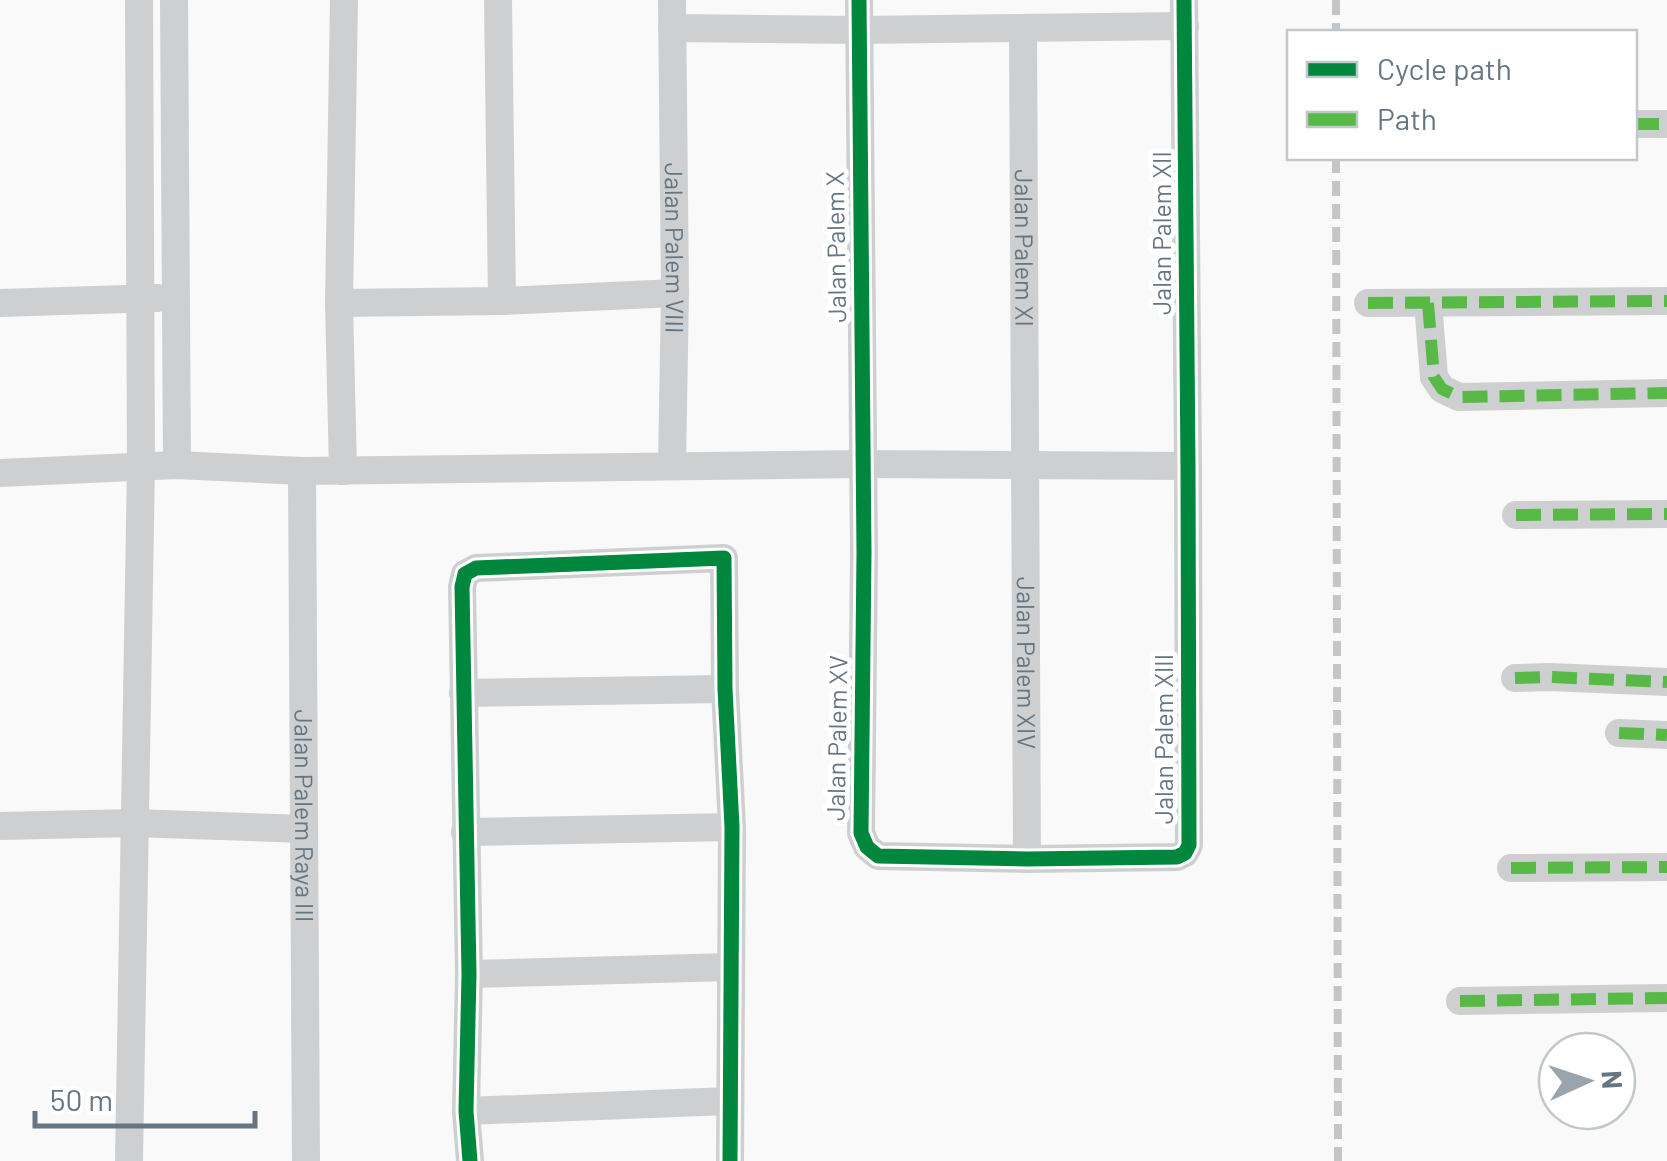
<svg xmlns="http://www.w3.org/2000/svg" width="1667" height="1161" font-family="Barlow,sans-serif">
	<style>
		.lines { fill: none; stroke-linecap: round; stroke-linejoin: round }
		.minor { stroke: #cecfd0; stroke-width: 28 }
		.rail { stroke: #c3c5c6; stroke-width: 8; stroke-dasharray: 15 8; stroke-linecap: butt }
		.quiet { stroke: #58b947; stroke-width: 12; stroke-dasharray: 25 12; stroke-linecap: butt }
		.cycleway-casing { stroke: #fff; stroke-width: 21 }
		.cycleway { stroke: #00873e; stroke-width: 15 }
		.labels { text-anchor: middle; stroke-width: 10; stroke-linejoin: round; paint-order: stroke }
		.street-label { font-size: 25px; fill: #657683; stroke: #fff }
	</style>
	<rect width="100%" height="100%" fill="#f9f9f9"/>
	<g class="lines">
		<g class="minor">
			<path d="M174 0 177 465"/>
			<path d="M498 0 502 301"/>
			<path id="s1" d="M672 0 675 293 672 465"/>
			<path d="M859 0 864 553 861 833 867 847 878 856 1027 859 1177 857 1185 853 1189 845 1188 466 1184 0"/>
			<path d="M672 28 859 30 1185 26"/>
			<path id="s2" d="M1023 28 1027 859"/>
			<path d="M1634 124H1667"/>
			<path d="M0 303 158 298"/>
			<path d="M339 303 502 301 675 293"/>
			<path d="M1368 303 1667 301"/>
			<path d="M1428 303 1434 377 1442 389 1459 397 1667 393"/>
			<path id="s3" d="M302 471 306 1161"/>
			<path d="M343 471 339 303 344 0"/>
			<path d="M0 473 177 465 302 471 864 464 1188 466"/>
			<path d="M1516 515 1667 514"/>
			<path d="M1515 678 1550 677 1667 682"/>
			<path d="M463 693 725 689"/>
			<path d="M1619 733 1667 735"/>
			<path d="M0 826 133 823 304 829"/>
			<path d="M465 832 732 827"/>
			<path d="M1511 868 1667 867"/>
			<path d="M469 974 730 967"/>
			<path d="M1460 1001 1667 998"/>
			<path d="M466 1111 729 1101"/>
			<path d="M129 1161 141 466 139 0"/>
			<path d="M470 1161 466 1111 469 974 462 587 465 574 476 568 724 558 725 689 732 827 730 1161"/>
		</g>
		<path class="rail" d="M1336 0V32
			M1336 158 1338 1161"/>
		<path class="quiet" d="M1634 124H1667
			M1368 303 1667 301
			M1428 303 1434 377 1442 389 1459 397 1667 393
			M1516 515 1667 514
			M1515 678 1550 677 1667 682
			M1619 733 1667 735
			M1511 868 1667 867
			M1460 1001 1667 998"/>
		<g class="cycleway-casing">
			<path id="cycleway" d="M859 0 864 553 861 833 867 847 878 856 1027 859 1177 857 1185 853 1189 845 1188 466 1184 0
				M470 1161 466 1111 469 974 462 587 465 574 476 568 724 558 725 689 732 827 730 1161"/>
		</g>
		<use href="#cycleway" class="cycleway"/>
	</g>
	<g class="labels">
		<g class="street-label">
			<text transform="translate(1162 233) rotate(-90)" y="9">Jalan Palem XII</text>
			<text dy="9" stroke="none"><textPath href="#s1" startOffset="248">Jalan Palem VIII</textPath></text>
			<text transform="translate(836 247) rotate(-91)" y="9">Jalan Palem X</text>
			<text dy="9" stroke="none"><textPath href="#s2" startOffset="220">Jalan Palem XI</textPath></text>
			<text dy="9" stroke="none"><textPath href="#s2" startOffset="635">Jalan Palem XIV</textPath></text>
			<text transform="translate(837 738) rotate(-89)" y="9">Jalan Palem XV</text>
			<text transform="translate(1164 739) rotate(-90)" y="9">Jalan Palem XIII</text>
			<text dy="9" stroke="none"><textPath href="#s3" startOffset="345">Jalan Palem Raya III</textPath></text>
		</g>
	</g>
	<rect x="1287" y="30" width="350" height="130" fill="#ffffff" stroke="#c1c8cd" stroke-width="2.5"/>
	<rect x="1307" y="62" width="50" height="15" fill="#00873e" stroke="#c1c8cd" stroke-width="2.5"/>
	<text x="1377" y="80" font-size="30" fill="#657683">Cycle path</text>
	<rect x="1307" y="112" width="50" height="15" fill="#58b947" stroke="#c1c8cd" stroke-width="2.5"/>
	<text x="1377" y="130" font-size="30" fill="#657683">Path</text>
	<g transform="translate(1587 1081) rotate(87)"><circle r="48" fill="#ffffff" stroke="#c1c8cd" stroke-width="2.5"/>
	<path d="M0-8L18 38L0 25L-18 38Z" fill="#99a4ac"/>
	<text y="-15" font-size="28" font-weight="bold" text-anchor="middle" fill="#657683">N</text>
	</g>
	<path d="M35 1111v15h220v-15" fill="none" stroke="#657683" stroke-width="5"/>
	<text x="50" y="1111" font-size="30" fill="#657683" stroke="#ffffff" stroke-width="8" paint-order="stroke">50 m</text>
</svg>
